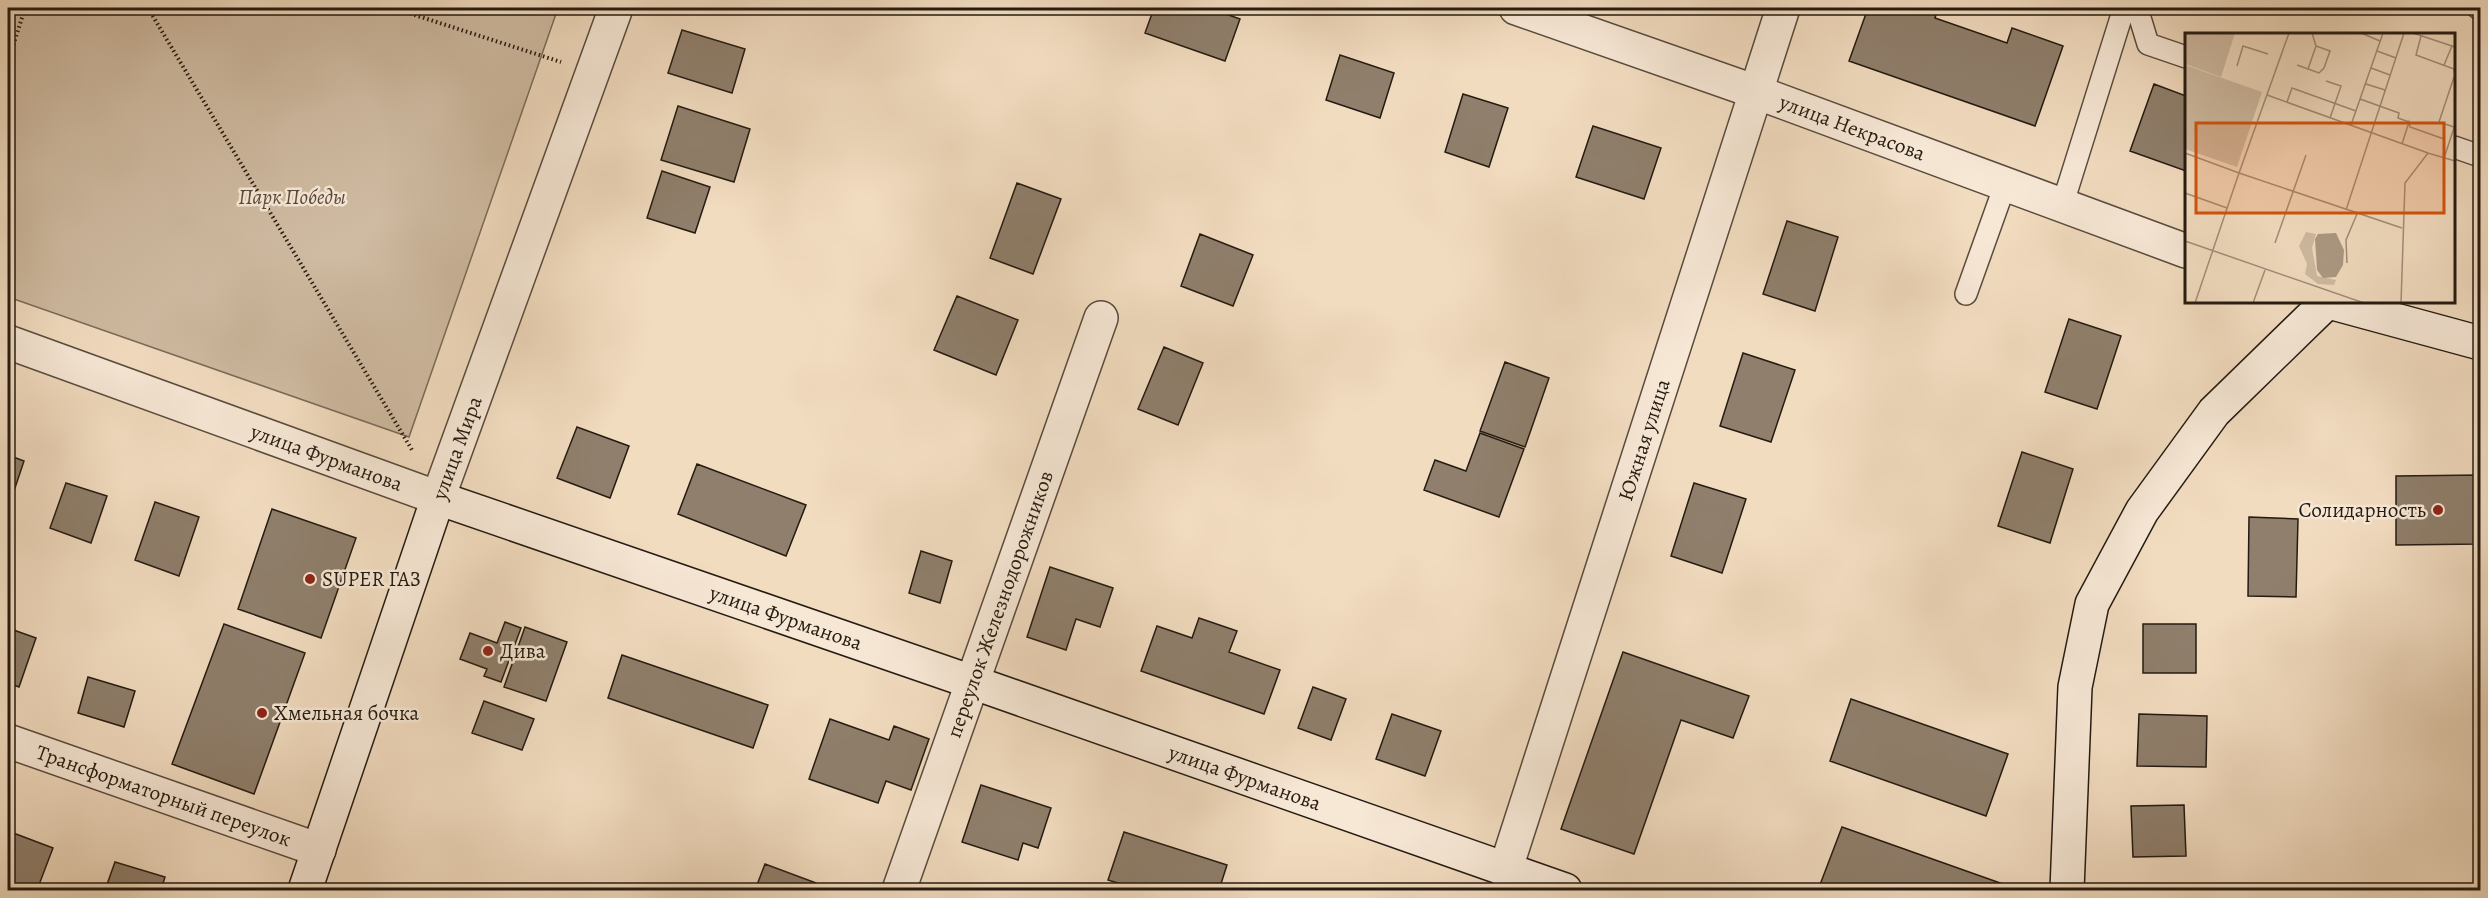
<svg xmlns="http://www.w3.org/2000/svg" width="2488" height="898" font-family="Alegreya,serif">
	<style>
		.green { fill: #cfbba2; stroke: #7a6b5a; stroke-width: 1.5 }
		.building { fill: #8f7f6c; stroke: #241b11; stroke-width: 1.5 }
		.lines { fill: none; stroke-linecap: round; stroke-linejoin: round }
		.lane-casing { stroke: #584b3d; stroke-width: 24 }
		.street-casing { stroke: #584b3d; stroke-width: 36 }
		.secondary-casing { stroke: #241b11; stroke-width: 36 }
		.path { stroke: #241b11; stroke-width: 4; stroke-dasharray: 1.5 3; stroke-linecap: butt }
		.lane { stroke: #f7e8d6; stroke-width: 21 }
		.street { stroke: #f7e8d6; stroke-width: 33 }
		.secondary { stroke: #f7e8d6; stroke-width: 33 }
		.poi-dot { fill: #8f2418; stroke: #f7e8d6; stroke-width: 2 }
		.labels { text-anchor: middle; stroke-width: 5; stroke-linejoin: round; paint-order: stroke }
		.street-label { font-size: 21px; fill: #241b11; stroke: #f7e8d6 }
		.park-label { font-size: 21px; font-style: italic; fill: #574b3c; stroke: #f7e8d6 }
		.poi-label { font-size: 21px; fill: #241b11; stroke: #f7e8d6; text-anchor: start }
		.inset-road { fill: none; stroke: #a08f7a; stroke-width: 1.5 }
		.view { fill: #d4530c; fill-opacity: 0.15; stroke: #d4530c; stroke-width: 3 }
		.inset-edge { fill: none; stroke: #241b11; stroke-width: 3 }
	</style>
	<rect width="100%" height="100%" fill="#f2dcc0"/>
	<filter id="stains"><feTurbulence type="fractalNoise" baseFrequency=".00333" numOctaves="4"/><feColorMatrix values="0 0 0 0 .2 0 0 0 0 .09 0 0 0 0 .02 0 0 0 .5 -.17"/></filter>
	<radialGradient id="worn" r=".72"><stop offset=".6" stop-color="#630" stop-opacity="0"/><stop offset="1" stop-color="#630" stop-opacity=".3"/></radialGradient>
	<path class="green" d="M8 8H558L409 437 8 297Z"/>
	<path class="building" d="M1154 8H1209L1240 19 1225 61 1145 33Z
		M1868 8H1938L1935 18 2007 43 2012 28 2063 46 2035 126 1849 61Z
		M682 30 745 49 732 93 668 73Z
		M1340 55 1394 73 1380 118 1326 100Z
		M2154 84 2186 96V171L2130 151Z
		M1463 94 1508 108 1489 167 1445 152Z
		M678 106 750 129 734 182 661 160Z
		M1593 126 1661 148 1644 199 1576 177Z
		M662 171 710 187 695 233 647 218Z
		M1017 183 1061 199 1033 274 990 258Z
		M1787 221 1838 237 1815 311 1763 294Z
		M1200 234 1253 255 1233 306 1181 286Z
		M957 296 1018 320 996 375 934 350Z
		M2069 319 2121 336 2097 409 2045 392Z
		M1164 347 1203 363 1178 425 1138 409Z
		M1743 353 1795 370 1771 442 1720 426Z
		M1505 362 1549 378 1525 447 1480 431Z
		M577 427 629 446 610 498 557 478Z
		M1480 433 1524 449 1499 517 1424 490 1435 460 1466 471Z
		M2022 452 2073 469 2050 543 1998 526Z
		M8 455 24 461 8 509Z
		M697 464 806 505 786 556 678 514Z
		M2480 475V544L2396 545V476Z
		M66 483 107 496 91 543 50 528Z
		M1694 483 1746 499 1722 573 1671 556Z
		M155 502 199 517 179 576 135 560Z
		M272 509 356 538 321 638 238 609Z
		M2249 517 2298 519 2296 597 2248 596Z
		M921 551 952 561 940 603 909 593Z
		M1050 567 1113 588 1100 627 1076 619 1066 650 1027 637Z
		M1199 618 1237 631 1229 652 1280 670 1264 714 1141 671 1157 626 1192 638Z
		M505 622 521 628 501 682 484 676 487 669 460 659 470 633 497 643Z
		M224 624 305 653 254 794 172 764Z
		M2143 624H2196V673H2143Z
		M525 627 567 642 546 701 504 687Z
		M8 628 36 638 19 687 8 683Z
		M1623 652 1749 696 1733 738 1681 720 1634 854 1561 829Z
		M622 655 768 705 753 748 608 698Z
		M88 677 135 691 124 727 78 713Z
		M1313 687 1346 699 1331 740 1298 728Z
		M1851 699 2008 754 1986 816 1830 761Z
		M484 701 534 719 522 750 472 733Z
		M1392 714 1441 731 1425 776 1376 759Z
		M2139 714 2207 716 2206 767 2137 766Z
		M830 719 889 740 894 726 929 739 911 790 886 781 878 803 809 779Z
		M981 785 1051 808 1038 848 1023 843 1018 860 962 842Z
		M2184 805 2186 856 2133 857 2131 806Z
		M1842 827 2003 884 2001 890H1818Z
		M8 831 53 848 37 890H16L8 887Z
		M1124 832 1227 865 1219 890H1140L1108 880Z
		M115 862 165 877 161 890H105Z
		M765 864 816 883 814 890H755Z"/>
	<g class="lines">
		<g class="lane-casing">
			<path id="lane" d="M2137 8 2148 44 2186 57
				M2478 8H2480
				M2454 147 2480 156
				M2062 206 2124 8
				M1966 294 2005 185"/>
		</g>
		<g class="street-casing">
			<g id="street">
				<path id="s1" d="M1516 8 1756 92 2186 251"/>
				<path id="s2" d="M8 342 438 498 616 8"/>
				<path id="s3" d="M8 741 319 850"/>
				<path id="s4" d="M1505 871 1783 8"/>
				<path id="s5" d="M899 890 1101 318"/>
			</g>
		</g>
		<g class="secondary-casing">
			<g id="secondary">
				<path d="M2329 302 2480 343"/>
				<path id="s6" d="M305 890 438 498 972 682 1565 890"/>
				<path d="M2067 890 2075 687 2092 604 2142 511 2214 412 2327 302"/>
			</g>
		</g>
		<path class="path" d="M148 8 412 450
			M393 8 561 62
			M563 8 577 12
			M8 62 25 8"/>
		<use href="#lane" class="lane"/>
		<use href="#street" class="street"/>
		<use href="#secondary" class="secondary"/>
	</g>
	<g class="poi-dot">
		<circle cx="2438" cy="510" r="6"/>
		<circle cx="310" cy="579" r="6"/>
		<circle cx="488" cy="651" r="6"/>
		<circle cx="262" cy="713" r="6"/>
	</g>
	<g class="labels">
		<g class="street-label">
			<text dy="7" stroke="none"><textPath href="#s1" startOffset="357">улица Некрасова</textPath></text>
			<text dy="7" stroke="none"><textPath href="#s4" startOffset="453">Южная улица</textPath></text>
			<text transform="translate(457 448) rotate(-70)" y="7">улица Мира</text>
			<text dy="7" stroke="none"><textPath href="#s2" startOffset="339">улица Фурманова</textPath></text>
			<text dy="7" stroke="none"><textPath href="#s5" startOffset="303">переулок Железнодорожников</textPath></text>
			<text dy="7" stroke="none"><textPath href="#s6" startOffset="782">улица Фурманова</textPath></text>
			<text dy="7" stroke="none"><textPath href="#s6" startOffset="1268">улица Фурманова</textPath></text>
			<text dy="7" stroke="none"><textPath href="#s3" startOffset="165">Трансформаторный переулок</textPath></text>
		</g>
		<g class="park-label">
			<text x="292" y="204">Парк Победы</text>
		</g>
		<g class="poi-label">
			<text x="2426" y="517" text-anchor="end">Солидарность</text>
			<text x="322" y="586">SUPER ГАЗ</text>
			<text x="500" y="658">Дива</text>
			<text x="274" y="720">Хмельная бочка</text>
		</g>
	</g>
	<g transform="translate(2185 33)">
		<rect width="270" height="270" fill="#f2dcc0"/>
		<path d="M0 0H50L36 44 0 31ZM0 32 77 59 52 134 0 116ZM121 199 131 201 127 215 132 243 151 247 149 252 133 251 120 241 122 231 114 213Z" fill="#cfbba2"/>
		<path d="M151 200 159 217 158 232 151 244 138 245 132 237 130 206 133 201Z" fill="#ac9a84"/>
		<path class="inset-road" d="M176 0 195 8M228 0 270 14M236 3 231 22 269 36 270 45M192 18 211 25M112 32 134 40 139 35 145 18 131 13 127 0M259 32 267 13M52 33 58 13 83 21M186 35 205 42M123 36 131 13M269 44 254 89 269 94M141 48 156 53 145 85M181 51 200 57M82 62 243 120M175 66 214 80 213 85 224 89M102 69 107 55 171 78M166 92 198 0M217 111 224 89 225 94 259 106M0 120 54 140 104 0M259 125 270 92M0 160 42 175M161 177 219 0M0 208 179 270M90 210 121 122M162 230 161 207 172 181M10 270 54 140 217 195M68 270 80 237M216 270 220 150 243 120 270 128"/>
		<path class="view" d="M11 90H259V180H11Z"/>
		<rect width="270" height="270" class="inset-edge"/>
	</g>
	<rect width="2488" height="898" fill="none" stroke="#f2dcc0" stroke-width="30"/>
	<rect x="9" y="9" width="2470" height="880" fill="none" stroke="#241b11" stroke-width="3"/>
	<rect x="15" y="15" width="2458" height="868" fill="none" stroke="#241b11" stroke-width="1.5"/>
	<rect width="100%" height="100%" filter="url(#stains)"/>
	<rect width="100%" height="100%" fill="url(#worn)"/>
</svg>
